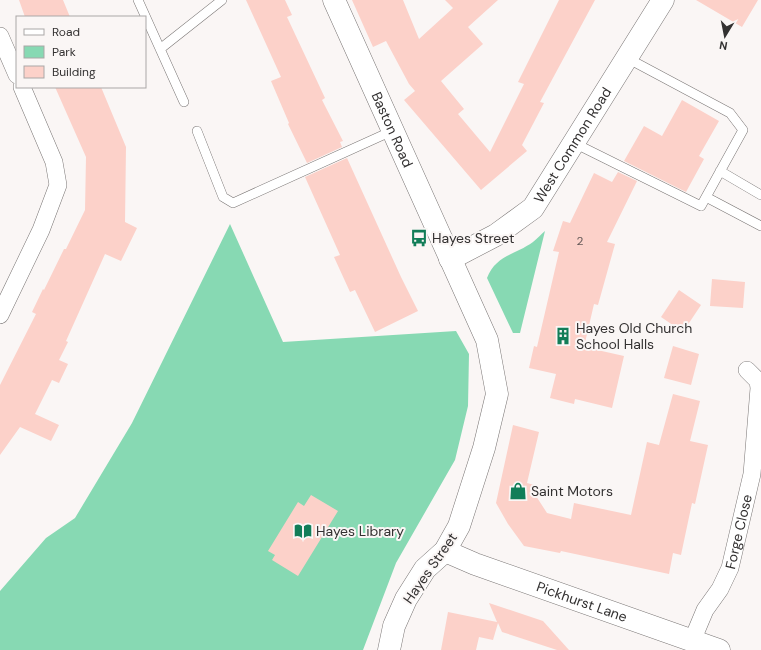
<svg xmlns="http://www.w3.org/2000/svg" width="761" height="650" font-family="'DM Sans',sans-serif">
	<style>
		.green { fill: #87d9b3 }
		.building { fill: #fcd1c9 }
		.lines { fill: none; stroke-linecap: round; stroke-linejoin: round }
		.service-casing { stroke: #797574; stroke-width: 10 }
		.minor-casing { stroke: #797574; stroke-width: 18 }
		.tertiary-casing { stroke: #797574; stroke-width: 23 }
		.secondary-casing { stroke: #797574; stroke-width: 23 }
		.service { stroke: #fff; stroke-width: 9 }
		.minor { stroke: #fff; stroke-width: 17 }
		.tertiary { stroke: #fff; stroke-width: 22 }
		.secondary { stroke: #fff; stroke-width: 22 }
		.labels { text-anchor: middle; stroke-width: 4; stroke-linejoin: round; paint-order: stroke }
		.number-label { font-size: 12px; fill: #655957 }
		.street-label { font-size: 14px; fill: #333131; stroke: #faf6f5 }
		.poi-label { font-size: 14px; fill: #333131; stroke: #faf6f5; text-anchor: start }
	</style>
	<rect width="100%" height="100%" fill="#faf6f5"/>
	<path class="green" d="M230 224 283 342 456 331 469 354 468 406 455 460 396 563 363 650H0V591L46 538 75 518 132 423Z
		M545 231 520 333H513L487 278C496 255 515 255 533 242 538 238 541 234 545 231Z"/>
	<path class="building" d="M19 0H63L70 17H25Z
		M246 0H285L292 15 287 17 325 98 322 100 343 141 340 142 342 147 307 163 288 124 289 123 271 81 281 77Z
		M352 0H403L419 39 453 8 445 0H498L468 27 483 44 441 81 464 109 458 114 490 152 524 84 518 82 559 0H595L540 102 544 103 522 145 527 151 481 190 404 100 415 91 409 84 386 41 373 47Z
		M696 0H758L742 27Z
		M55 87H101L126 147 125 222 137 228 121 261 105 254 66 341 68 342 59 360 68 364 59 383 52 380 35 414 59 425 51 441 20 427 0 455V385L36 314 32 312 43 289 44 290 64 249H66L85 210 86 157Z
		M682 100 719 121 699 156 704 159 686 192 624 161 644 126 662 136Z
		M347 158 401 277 418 311 375 332 355 290 350 292 334 257 340 255 305 177Z
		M618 172 637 181 607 242 615 244 598 305 594 304 584 347 624 356 612 408 575 399 574 404 550 398 556 374 529 368 534 346 537 347 559 252 553 251 563 221 570 223 594 173 612 182Z
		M712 279 745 282 743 308 710 306Z
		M679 290 701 305 683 332 661 317Z
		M673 346 699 354 691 385 664 378Z
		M673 394 700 401 690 441 708 445 695 504 692 503 681 555 673 553 669 574 561 551 560 553 524 546 508 524 496 503 513 425 539 432 527 483 538 486 536 496 547 513 571 519 574 503 631 515 647 442 659 445Z
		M311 495 338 511 298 576 272 560 275 555 268 551 298 502 304 506Z
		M489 603 543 621 569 650H557L502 632 498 623 493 640 479 637 476 650H441L448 612 497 622Z"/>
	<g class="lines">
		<g class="service-casing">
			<path id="service" d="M138 0 184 102
				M160 49 222 0
				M197 131 223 197 233 203 392 131
				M574 143 701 206 743 130 730 113 627 58
				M720 171 761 195
				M706 197 761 226"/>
		</g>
		<g class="minor-casing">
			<g id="minor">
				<path d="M0 36 17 75"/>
				<path d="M0 315 41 230 58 185 54 162 22 87"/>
				<path id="s1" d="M692 641 705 610 720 589 730 568 752 474 759 388 758 381 747 370"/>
			</g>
		</g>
		<g class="tertiary-casing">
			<g id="tertiary">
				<path id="s2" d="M450 259 496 235 533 208 663 0"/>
			</g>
		</g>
		<g class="secondary-casing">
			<g id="secondary">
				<path id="s3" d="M334 0 487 340 497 394 484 448 459 526 445 551 425 569 406 599 394 626 389 650"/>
				<path id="s4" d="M445 551 475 564 719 650"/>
			</g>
		</g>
		<use href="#service" class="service"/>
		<use href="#minor" class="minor"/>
		<use href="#tertiary" class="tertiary"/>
		<use href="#secondary" class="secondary"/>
	</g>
	<defs>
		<g id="bus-bare" transform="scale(1.38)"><path d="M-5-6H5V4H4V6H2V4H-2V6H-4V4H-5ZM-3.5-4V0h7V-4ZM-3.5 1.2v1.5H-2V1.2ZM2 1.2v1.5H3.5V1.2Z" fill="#127d58" stroke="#faf6f5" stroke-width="2.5" paint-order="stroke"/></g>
		<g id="building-bare" transform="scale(1.38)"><path d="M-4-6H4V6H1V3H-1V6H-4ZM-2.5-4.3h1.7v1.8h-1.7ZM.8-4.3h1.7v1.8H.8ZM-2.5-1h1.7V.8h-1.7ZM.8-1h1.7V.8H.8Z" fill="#127d58" stroke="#faf6f5" stroke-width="2.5" paint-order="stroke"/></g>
		<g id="shop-bare" transform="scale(1.38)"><path d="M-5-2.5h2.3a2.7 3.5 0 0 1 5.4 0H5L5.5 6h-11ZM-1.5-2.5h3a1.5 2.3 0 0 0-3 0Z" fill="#127d58" stroke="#faf6f5" stroke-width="2.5" paint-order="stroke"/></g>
		<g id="library-bare" transform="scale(1.38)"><path d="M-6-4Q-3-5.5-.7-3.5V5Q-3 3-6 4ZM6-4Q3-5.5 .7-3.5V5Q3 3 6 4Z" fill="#127d58" stroke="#faf6f5" stroke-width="2.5" paint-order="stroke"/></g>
	</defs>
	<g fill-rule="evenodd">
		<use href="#bus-bare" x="419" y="238"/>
		<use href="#building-bare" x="563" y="336"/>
		<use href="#shop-bare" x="518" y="491"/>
		<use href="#library-bare" x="303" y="531"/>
	</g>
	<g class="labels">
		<g class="number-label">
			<text x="580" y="245">2</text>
		</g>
		<g class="street-label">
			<text dy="5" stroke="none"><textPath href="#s3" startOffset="142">Baston Road</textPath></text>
			<text dy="5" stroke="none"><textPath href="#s2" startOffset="172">West Common Road</textPath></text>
			<text dy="5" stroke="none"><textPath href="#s1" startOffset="120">Forge Close</textPath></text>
			<text transform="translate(430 568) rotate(-55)" y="5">Hayes Street</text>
			<text dy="5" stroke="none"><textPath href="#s4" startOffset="146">Pickhurst Lane</textPath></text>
		</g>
		<g class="poi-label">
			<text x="432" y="243">Hayes Street</text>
			<text x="576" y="333">Hayes Old Church<tspan x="576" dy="16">School Halls</tspan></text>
			<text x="531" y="496">Saint Motors</text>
			<text x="316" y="536">Hayes Library</text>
		</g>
	</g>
	<rect x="16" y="16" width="130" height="72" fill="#faf6f5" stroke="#aaa7a7"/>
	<rect x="24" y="29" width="20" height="6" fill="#ffffff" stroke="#aaa7a7"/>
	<text x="52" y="36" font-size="12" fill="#333131">Road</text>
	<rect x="24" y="46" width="20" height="12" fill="#87d9b3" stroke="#aaa7a7"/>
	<text x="52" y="56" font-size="12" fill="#333131">Park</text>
	<rect x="24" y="66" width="20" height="12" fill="#fcd1c9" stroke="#aaa7a7"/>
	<text x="52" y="76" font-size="12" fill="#333131">Building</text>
	<g transform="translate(725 36) rotate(190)" stroke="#faf6f5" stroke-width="3" paint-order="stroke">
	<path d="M0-3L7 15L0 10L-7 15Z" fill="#333131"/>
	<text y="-6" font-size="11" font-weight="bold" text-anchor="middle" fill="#333131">N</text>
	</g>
</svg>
